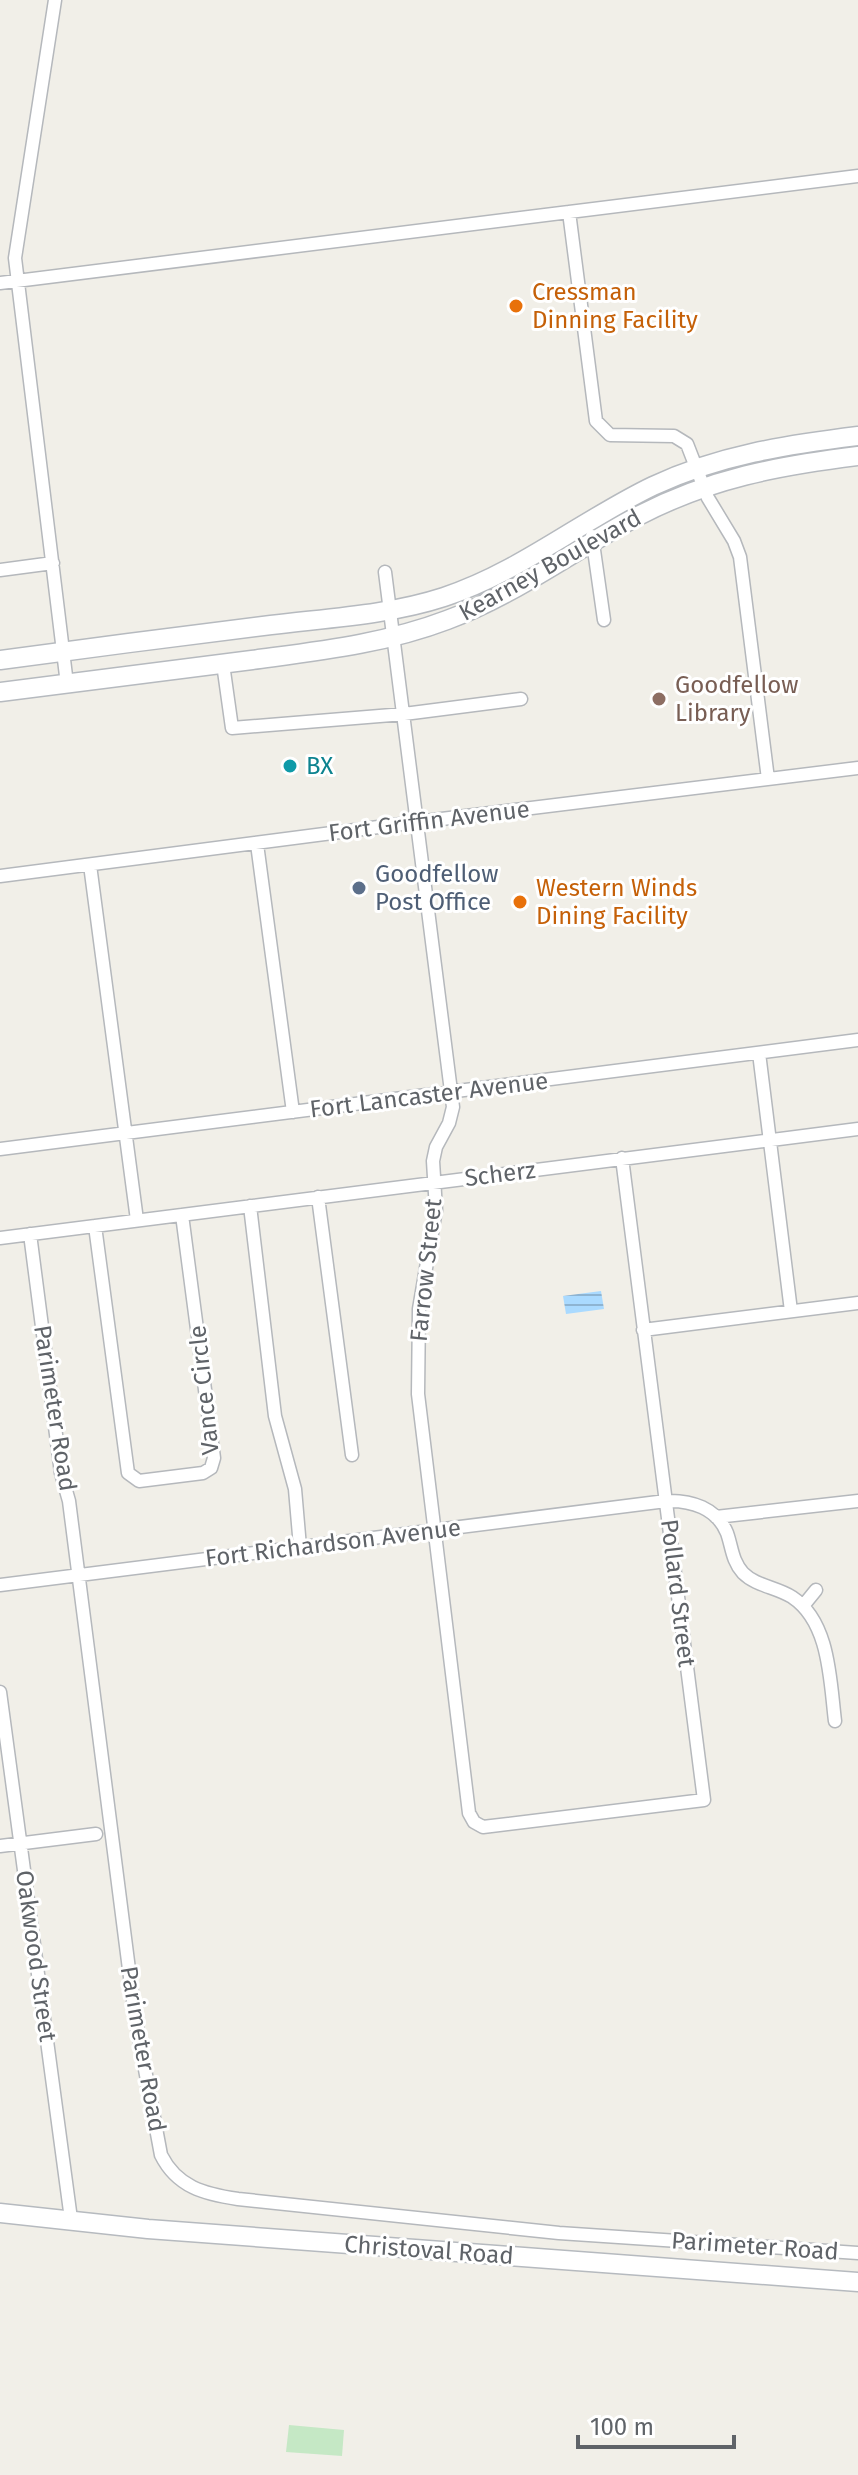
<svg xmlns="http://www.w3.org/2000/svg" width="858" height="2475" font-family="'Fira Sans',sans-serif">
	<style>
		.garden { fill: #c5e8c5 }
		.water { fill: url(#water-rules) }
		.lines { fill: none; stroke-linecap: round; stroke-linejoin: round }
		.street-casing { stroke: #b5b8bc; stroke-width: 15 }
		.secondary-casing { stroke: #b6babf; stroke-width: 21 }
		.street { stroke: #fff; stroke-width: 12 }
		.secondary { stroke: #fff; stroke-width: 18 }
		.food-dot { fill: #e8710a; stroke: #fff; stroke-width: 3 }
		.education-dot { fill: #8d6e63; stroke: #fff; stroke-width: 3 }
		.culture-dot { fill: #0f9aa8; stroke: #fff; stroke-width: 3 }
		.service-dot { fill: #5c6f8a; stroke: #fff; stroke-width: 3 }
		.labels { text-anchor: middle; stroke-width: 6; stroke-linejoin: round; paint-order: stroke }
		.food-label { font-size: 24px; fill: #c56008; stroke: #fff; text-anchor: start }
		.street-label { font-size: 24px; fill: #5f6368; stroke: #fff }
		.education-label { font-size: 24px; fill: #785e54; stroke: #fff; text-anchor: start }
		.culture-label { font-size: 24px; fill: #0d838f; stroke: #fff; text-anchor: start }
		.service-label { font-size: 24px; fill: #4e5e75; stroke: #fff; text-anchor: start }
	</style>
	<defs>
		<pattern id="water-rules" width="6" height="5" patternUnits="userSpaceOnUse" patternTransform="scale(2)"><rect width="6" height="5" fill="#aadaff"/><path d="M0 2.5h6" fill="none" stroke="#8eb4d2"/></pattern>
	</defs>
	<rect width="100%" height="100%" fill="#f1efe8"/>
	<path class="garden" d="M289 2425 344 2430 342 2456 286 2452Z"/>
	<path class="water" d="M601 1291 604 1309 566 1314 563 1296Z"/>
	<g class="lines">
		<g class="street-casing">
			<path id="street" d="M55 0 15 258 67 684
				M569 212 596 421 610 435 674 436 687 444 708 498 734 541 740 557 768 779
				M0 283 858 176
				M592 536 604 620
				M0 570 53 563
				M385 572 453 1107 449 1123 436 1147 433 1161 436 1210 419 1309 418 1394 469 1813 474 1822 483 1827 704 1800 622 1158
				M223 664 232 728 404 714 521 699
				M257 844 293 1112
				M90 865 137 1220
				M0 876 417 822 858 768
				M759 1053 791 1311
				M0 1149 858 1040
				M318 1197 352 1455
				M250 1206 275 1416 295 1489 300 1547
				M95 1226 128 1473 139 1481 203 1473 211 1468 214 1458 182 1215
				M30 1234 61 1473 69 1501 135 2016 161 2155C177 2187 204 2194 238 2199L559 2233 858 2253
				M0 1238 858 1129
				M643 1330 858 1303
				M716 1517 858 1501
				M0 1585 666 1501C691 1500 717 1508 727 1533 732 1547 732 1561 743 1573 756 1586 776 1587 792 1597 830 1622 830 1681 835 1721
				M803 1606 816 1590
				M0 1692 71 2219
				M0 1846 96 1834"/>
		</g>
		<g class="secondary-casing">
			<path id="secondary" d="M0 660C90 648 181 636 271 625 328 618 389 615 444 597 520 572 582 520 653 486 719 455 786 445 858 436
				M0 692C84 682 168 671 252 660 318 651 384 644 447 620 515 595 574 550 638 516 711 478 778 466 858 456
				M0 2213 148 2229 858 2282"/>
		</g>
		<use href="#street" class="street"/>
		<use href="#secondary" class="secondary"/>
	</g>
	<g class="food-dot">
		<circle cx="516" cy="306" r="8"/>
		<circle cx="520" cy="902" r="8"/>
	</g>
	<circle class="education-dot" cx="659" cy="699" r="8"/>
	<circle class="culture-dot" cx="290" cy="766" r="8"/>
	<circle class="service-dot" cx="359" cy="888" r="8"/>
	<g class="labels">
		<g class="food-label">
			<text x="532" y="300">Cressman<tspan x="532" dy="28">Dinning Facility</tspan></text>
			<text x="536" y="896">Western Winds<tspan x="536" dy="28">Dining Facility</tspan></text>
		</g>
		<g class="street-label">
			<text transform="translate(550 565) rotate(-29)" y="8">Kearney Boulevard</text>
			<text transform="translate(429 821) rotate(-7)" y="8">Fort Griffin Avenue</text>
			<text transform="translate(429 1095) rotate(-7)" y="8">Fort Lancaster Avenue</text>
			<text transform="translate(500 1174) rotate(-7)" y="8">Scherz</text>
			<text transform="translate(426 1270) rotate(-84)" y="8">Farrow Street</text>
			<text transform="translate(204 1390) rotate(-96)" y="8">Vance Circle</text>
			<text transform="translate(55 1408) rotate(81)" y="8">Parimeter Road</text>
			<text transform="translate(333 1543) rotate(-7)" y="8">Fort Richardson Avenue</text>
			<text transform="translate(678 1593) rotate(83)" y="8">Pollard Street</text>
			<text transform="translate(36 1956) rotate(82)" y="8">Oakwood Street</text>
			<text transform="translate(143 2049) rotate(80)" y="8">Parimeter Road</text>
			<text transform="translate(755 2246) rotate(4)" y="8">Parimeter Road</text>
			<text transform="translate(429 2250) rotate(4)" y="8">Christoval Road</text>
		</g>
		<g class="education-label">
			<text x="675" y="693">Goodfellow<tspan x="675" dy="28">Library</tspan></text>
		</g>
		<g class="culture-label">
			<text x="306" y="774">BX</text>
		</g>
		<g class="service-label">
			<text x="375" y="882">Goodfellow<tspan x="375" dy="28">Post Office</tspan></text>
		</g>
	</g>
	<path d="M578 2435v12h156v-12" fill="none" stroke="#5f6368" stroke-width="4"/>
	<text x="590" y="2435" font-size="24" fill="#5f6368" stroke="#ffffff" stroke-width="6" paint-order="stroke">100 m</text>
</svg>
